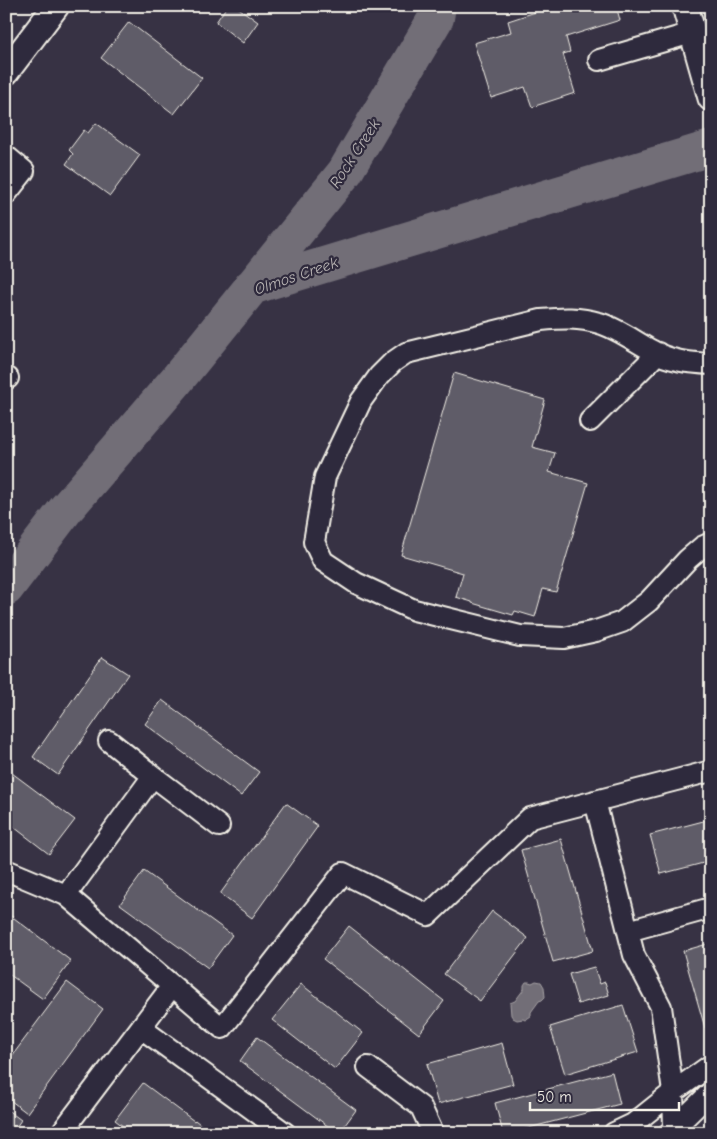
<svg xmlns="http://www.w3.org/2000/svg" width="717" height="1139" font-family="'Comic Neue',sans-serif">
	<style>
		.water { fill: #726e77; stroke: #a6a2a4 }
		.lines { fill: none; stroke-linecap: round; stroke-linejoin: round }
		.river { stroke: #726e77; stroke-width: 36 }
		.building { fill: #5f5c67; stroke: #f4f1e8 }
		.minor-casing { stroke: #f4f1e8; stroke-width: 24 }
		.major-casing { stroke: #f4f1e8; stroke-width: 29 }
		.minor { stroke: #2f2a3d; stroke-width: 20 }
		.major { stroke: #2f2a3d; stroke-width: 25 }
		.labels { text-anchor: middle; stroke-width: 4.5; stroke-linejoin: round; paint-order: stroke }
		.water-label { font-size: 16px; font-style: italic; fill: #bab6b5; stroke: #2f2a3d }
	</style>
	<rect width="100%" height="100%" fill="#373244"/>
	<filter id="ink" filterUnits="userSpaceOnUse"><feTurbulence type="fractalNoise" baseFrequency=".02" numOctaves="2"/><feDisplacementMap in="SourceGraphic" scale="10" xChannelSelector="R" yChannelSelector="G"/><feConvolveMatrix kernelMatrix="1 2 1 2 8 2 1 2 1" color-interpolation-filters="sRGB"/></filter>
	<g filter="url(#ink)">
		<path class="water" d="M536 981 541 982 544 987 545 997 542 1000 539 1001 531 1012V1016L525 1020 523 1019 517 1020 513 1018 511 1015 510 1003 515 1001 524 989V985L526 982H529L532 983Z"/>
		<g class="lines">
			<path class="river" d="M251 287 711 148
				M6 588 66 509 175 382 345 172 436 18 438 6"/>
		</g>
		<path class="building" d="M227 6H236L258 22 243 43 216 22Z
			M554 6H616L620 20 566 37 570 52 563 54 575 93 532 107 525 87 491 98 474 43 511 32 508 21Z
			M129 22 202 78 174 114 101 58Z
			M96 123 140 155 110 196 66 164 73 154 69 150 84 130 88 133Z
			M454 373 545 400 532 447 555 453 549 472 588 483 556 592 543 589 535 617 515 611 513 615 472 603V602L456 597 463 573 401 555Z
			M102 657 128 674 58 775 33 757Z
			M162 700 259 772 241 796 145 724Z
			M12 773 75 820 49 854 6 821V781Z
			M286 803 318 826 252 918 220 894Z
			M711 819V861L661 874 650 835Z
			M561 839 593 951 553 962 521 850Z
			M144 871 232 935 208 968 120 904Z
			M492 911 528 938 480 1001 444 974Z
			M6 912 71 961 43 999 6 972Z
			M349 926 444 1001 419 1034 323 959Z
			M711 943V1026L705 1028 683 951Z
			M594 967 600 984 605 982 609 995 578 1004 569 974Z
			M67 982 103 1009 27 1113 6 1097V1064Z
			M301 984 363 1033 335 1069 272 1020Z
			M623 1005 638 1052 565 1074 550 1027Z
			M257 1037 356 1110 339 1133H337L240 1061Z
			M502 1043 513 1084 438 1104 427 1064Z
			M612 1072 620 1104 510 1133H503L495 1103Z
			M143 1083 194 1121 195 1120 211 1133H132L115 1120Z
			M6 1109 21 1120 12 1133H6Z"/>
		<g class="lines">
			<g class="minor-casing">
				<path id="minor" d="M599 60 692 33
					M6 156 24 171 6 194
					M711 364C690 363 669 361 651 350 636 342 615 327 599 323 579 317 562 318 541 320L406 353 393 362 379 376 361 401 325 477 314 542 323 561 356 583 414 610 520 636 564 638 596 631 622 622 649 601 688 559 702 547 711 543
					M6 377 8 378
					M590 421 658 353
					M153 776 219 826
					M595 801 634 955 661 1007 673 1092 674 1128
					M6 870 66 895 222 1028 343 873 428 915 530 818 711 771
					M66 895 153 776 109 741
					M628 931 711 908
					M141 1028 285 1133
					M368 1067 421 1107 433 1133
					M61 1133 172 986
					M614 1133 633 1124 673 1092 711 1065
					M669 1133 711 1092"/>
			</g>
			<g class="major-casing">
				<path id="major" d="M685 6 711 98
					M6 72 56 6"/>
			</g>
			<use href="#minor" class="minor"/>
			<use href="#major" class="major"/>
		</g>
	</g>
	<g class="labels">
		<g class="water-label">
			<text transform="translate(354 153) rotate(-57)" y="6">Rock Creek</text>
			<text transform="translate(296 275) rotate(-19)" y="6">Olmos Creek</text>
		</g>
	</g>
	<rect width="717" height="1139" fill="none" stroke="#2f2a3d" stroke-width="25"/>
	<rect x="12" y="12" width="692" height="1114" fill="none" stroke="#f4f1e8" stroke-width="2" filter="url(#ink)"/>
	<path d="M530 1102v8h149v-8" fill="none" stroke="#f4f1e8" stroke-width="2.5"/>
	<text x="537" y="1102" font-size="15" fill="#f4f1e8" stroke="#2f2a3d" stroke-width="4" paint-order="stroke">50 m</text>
</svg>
